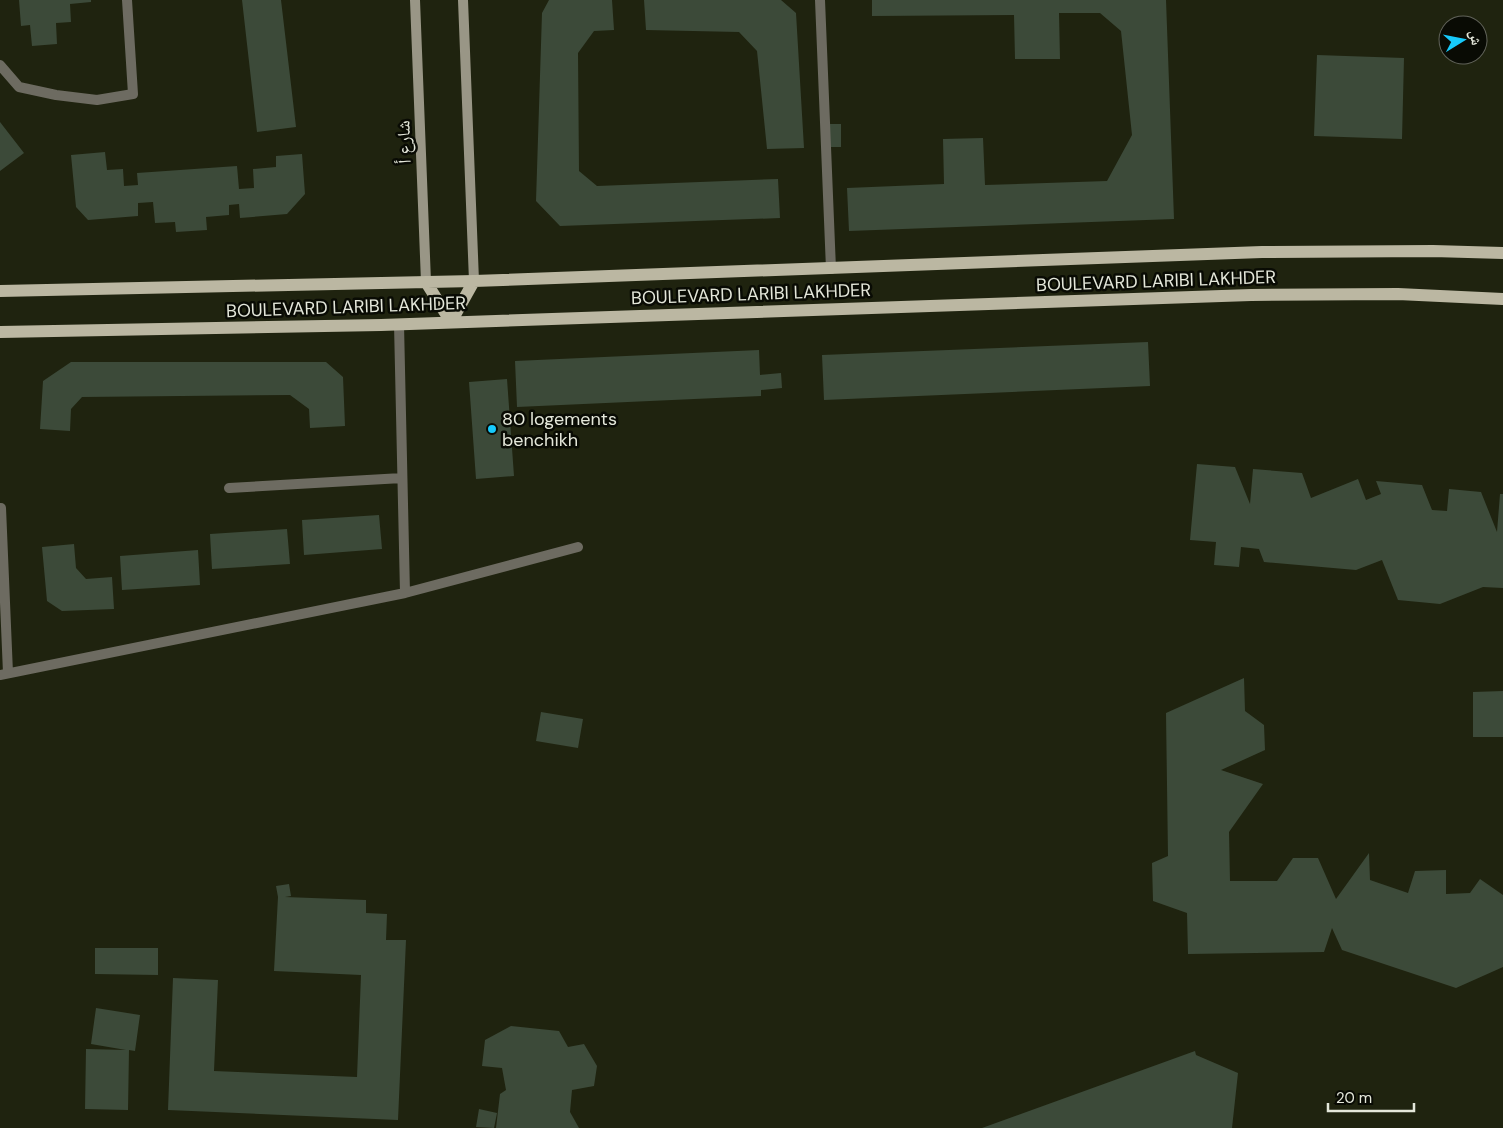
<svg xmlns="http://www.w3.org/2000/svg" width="1503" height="1128" font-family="'DM Sans','Noto Naskh Arabic',sans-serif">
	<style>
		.building { fill: #3c4a39 }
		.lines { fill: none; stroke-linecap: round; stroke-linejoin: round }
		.lane { stroke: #6d6b61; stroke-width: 10 }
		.street { stroke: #6d6b61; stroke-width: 10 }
		.secondary { stroke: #999686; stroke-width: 10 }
		.primary { stroke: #bbb7a2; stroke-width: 12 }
		.poi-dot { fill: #17cafb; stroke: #090b04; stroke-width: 2 }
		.labels { text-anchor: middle; stroke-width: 5; stroke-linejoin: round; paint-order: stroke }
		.street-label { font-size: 18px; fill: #e4e7da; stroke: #090b04 }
		.poi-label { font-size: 18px; fill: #e4e7da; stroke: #090b04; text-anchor: start }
	</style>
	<rect width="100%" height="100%" fill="#1f230f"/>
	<path class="building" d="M19 0H91V2L70 4 71 22 56 23 57 44 32 46 30 25 21 26Z
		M242 0H281L296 127 257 132Z
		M549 0H612L614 30 594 31 578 53 579 171 597 186 778 179 780 218 560 226 536 201 542 13Z
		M644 0H781L796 13 804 148 767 149 757 51 739 32 646 30Z
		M872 0H1166L1174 219 849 231 847 188 944 184 943 139 983 138 985 185 1107 181 1132 135 1121 31 1100 13H1059L1060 59H1015L1014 15 872 16Z
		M1317 55 1404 58 1402 139 1314 136Z
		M0 122 24 153 0 171Z
		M827 124H841V147H826Z
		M105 152 107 170 123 169 124 186 138 185 137 173 237 166 239 189 254 188 253 169 276 167V156L302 154 305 194 287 214 240 218 239 204 229 205V215L206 217 207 230 176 232 175 222 155 223 153 202 138 203V216L88 220 76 207 71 155Z
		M1148 342 1150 386 824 400 822 355Z
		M759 350 760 375 781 373 782 388 761 390V396L517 407 515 361Z
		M71 362H326L343 377 345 426 310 428 309 409 290 395 82 397 71 409 70 431 40 429 43 381Z
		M507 379 514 476 476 479 469 382Z
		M1197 464 1235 467 1250 504 1253 469 1302 473 1311 498 1358 479 1366 500 1381 494 1376 481 1422 485 1432 510 1447 511 1449 489 1481 492 1497 532 1500 494H1503V588L1483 587 1440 604 1398 600 1382 560 1356 570 1264 562 1259 549 1241 547 1239 567 1214 565 1216 542 1190 540Z
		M379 515 382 549 304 555 302 520Z
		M287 529 290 564 212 569 210 534Z
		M74 544 76 568 86 579 112 577 114 609 62 611 47 601 42 547Z
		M198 550 200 585 122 590 120 556Z
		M1244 678 1245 711 1264 725 1265 750 1221 770 1263 784 1229 832 1230 881H1277L1293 858H1318L1336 899 1369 853 1370 880 1408 893 1415 871 1446 870V894L1470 893 1480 879 1503 895V967L1456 988 1342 950 1332 928 1324 952 1188 954 1187 913 1153 901 1152 863 1168 856 1166 713Z
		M1503 691V737H1473V692Z
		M541 712 583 719 578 748 536 741Z
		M289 884 291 896 285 897 366 900V913L387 914 386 940H406L398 1120 168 1110 173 978 218 980 214 1071 357 1077 361 975 274 971 278 897 276 886Z
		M95 948H158V975L95 974Z
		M96 1008 140 1015 135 1051 129 1050 128 1110 85 1109 86 1049 126 1050 91 1044Z
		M511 1026 559 1031 568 1047 584 1044 597 1066 594 1086 572 1090 570 1112 579 1128H496L500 1094 506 1090 502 1068 482 1066 485 1040Z
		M1195 1051 1196 1055 1238 1073 1232 1128H982Z
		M479 1109 497 1113 494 1128 476 1127Z"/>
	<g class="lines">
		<path class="lane" d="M0 65 19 87 56 95 97 100 133 94 127 0"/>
		<path class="street" d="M820 0 831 269
			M229 488 402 478
			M1 508 8 673
			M405 593 578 547
			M0 675 405 593 399 324"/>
		<path class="secondary" d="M415 0 426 282
			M463 0 474 281"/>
		<path class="primary" d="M426 282 451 322 474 281
			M0 291 474 281 1262 252 1433 251 1503 253
			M0 332 381 325 1251 295 1398 294 1503 299"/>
	</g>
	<circle class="poi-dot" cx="492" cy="429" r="5"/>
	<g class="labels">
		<g class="street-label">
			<text transform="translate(404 142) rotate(-92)" y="6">شارع أ</text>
			<text transform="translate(1156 281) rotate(-2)" y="6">BOULEVARD LARIBI LAKHDER</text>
			<text transform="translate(751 294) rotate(-2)" y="6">BOULEVARD LARIBI LAKHDER</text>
			<text transform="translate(346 307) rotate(-2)" y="6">BOULEVARD LARIBI LAKHDER</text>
		</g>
		<g class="poi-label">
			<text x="502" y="425">80 logements<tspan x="502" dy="21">benchikh</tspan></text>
		</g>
	</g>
	<g transform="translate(1463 40) rotate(80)"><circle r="24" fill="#090b04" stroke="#61635a"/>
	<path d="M0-4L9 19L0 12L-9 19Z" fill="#17cafb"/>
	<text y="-8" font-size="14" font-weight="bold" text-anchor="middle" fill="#e4e7da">ش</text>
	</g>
	<path d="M1328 1103v8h86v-8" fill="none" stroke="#e4e7da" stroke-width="2.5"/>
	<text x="1336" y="1103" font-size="15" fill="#e4e7da" stroke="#090b04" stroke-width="4" paint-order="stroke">20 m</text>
</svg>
